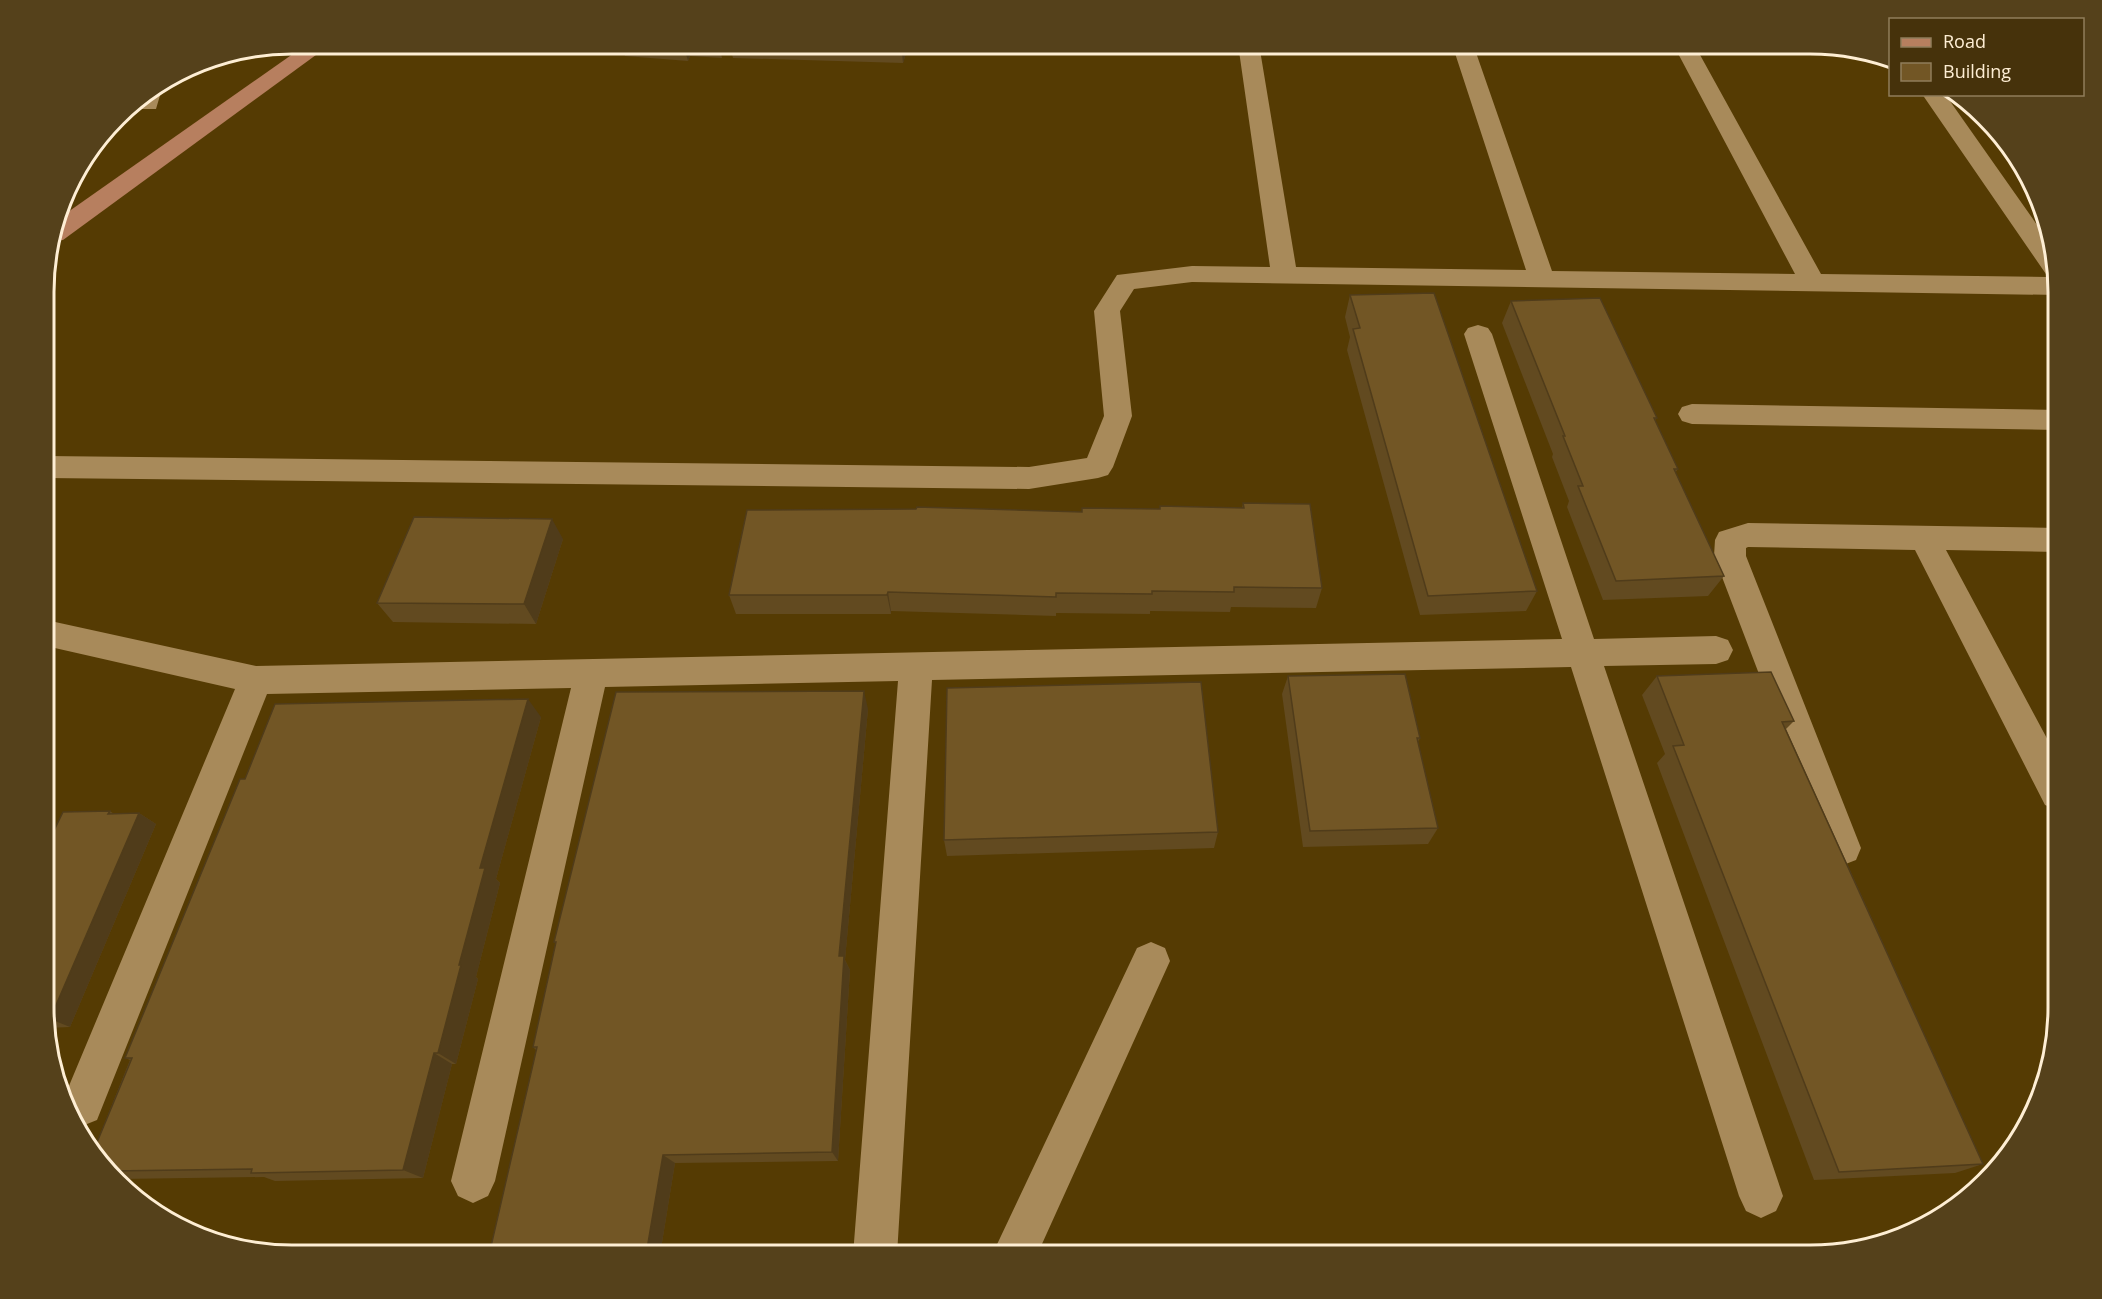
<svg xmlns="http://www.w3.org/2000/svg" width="2102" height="1299" font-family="'Open Sans',sans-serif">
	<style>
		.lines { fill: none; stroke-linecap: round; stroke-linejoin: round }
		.minor { fill: #a88a5a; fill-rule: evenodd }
		.secondary { fill: #b77f5f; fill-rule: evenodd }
		.wall { fill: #624a20 }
		.shaded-wall { fill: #503c1a }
		.building { fill: #725625; stroke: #503c1a; stroke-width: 1.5 }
		.rim { fill: none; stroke: #feeed4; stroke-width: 3 }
	</style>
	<rect width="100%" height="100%" fill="#553b03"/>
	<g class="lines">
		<path class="minor" d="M933 44H954L949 55H933L930 50Z
			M1238 44H1259L1296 267 1526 270 1452 44H1473L1552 271 1795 274 1673 44H1694L1821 274 2048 277 1922 94H1945L2047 239 2058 276V295L1192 282 1134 289 1120 311 1132 416 1113 467 1108 475 1098 478 1029 489 46 478V456L1029 467 1087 458 1104 416 1094 311 1117 275 1192 266 1270 267Z
			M158 87 161 92 156 109H140L137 100Z
			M1478 325 1488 328 1492 334 1594 639 1716 636 1728 640 1733 650 1728 660 1716 664 1604 666 1783 1196 1776 1211 1761 1218 1746 1211 1739 1196 1571 667 932 680 897 1255H853L898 681 605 687 495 1181 488 1196 473 1203 458 1196 451 1181 571 688 267 694 97 1120 82 1126 77 1124 66 1093 235 689 46 646V620L256 666 1562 639 1464 334 1468 328Z
			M1692 404 2058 410V430L1692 424 1682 421 1678 414 1682 407Z
			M1748 523 2058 528V552L1946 550 2058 759V810L2045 805 1915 550 1748 547 1746 548V556L1861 848 1856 860 1843 865 1830 860 1714 556 1715 540 1719 532Z
			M1151 942 1165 948 1170 961 1037 1255H992L1137 948Z"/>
		<path class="secondary" d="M307 44H331L63 240 51 241 58 219Z"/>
	</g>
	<path class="wall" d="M621 44H723L720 48 722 58 690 56 688 61 625 56Z
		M729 44H909L903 63 733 58Z
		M1350 295 1537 591 1526 611 1420 615 1347 350 1350 337 1345 317Z
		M1511 301 1657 418 1655 420 1678 469 1675 473 1724 576 1708 596 1603 600 1567 507 1569 501 1552 457 1553 454 1502 323Z
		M1243 503 1322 588 1316 608 1231 607 1230 612 1150 611V614L1056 613V616L891 611V614H736L729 595 1082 512 1160 509V506L1242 508Z
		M563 539 536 624 393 622 377 603Z
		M1288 676 1420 738 1418 742 1438 828 1428 844 1303 847 1282 694Z
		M1657 676 1794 721 1786 729 1983 1164 1955 1173 1814 1180 1657 763 1665 754 1642 695Z
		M868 709 845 960 850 970 838 1161 675 1163 660 1255 536 1050 533 1047 556 944 554 942Z
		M541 717 496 879 500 883 476 977 478 979 456 1064H452L423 1178 275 1181 264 1177 120 1179 93 1152 130 1060 125 1058 245 779Z
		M110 811 114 814 139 813 156 824 70 1027 46 1028V847Z
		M1218 832 1214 848 947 856 944 840Z"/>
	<path class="shaded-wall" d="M683 44H687L690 56 688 61Z
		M901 44H909L903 63Z
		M552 519 563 539 536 624 524 604Z
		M888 592 891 611V614L887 595Z
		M864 691 868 709 845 960 850 970 838 1161 832 1152 839 956Z
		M528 699 541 717 496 879 500 883 476 977 478 979 456 1064 438 1053 459 965 480 868Z
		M139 813 156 824 70 1027 50 1019Z
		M434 1053 452 1064 423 1178 403 1170Z
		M663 1155 675 1163 660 1255H646Z"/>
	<path class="building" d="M1434 293 1537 591 1428 596 1353 329 1360 328 1350 295Z
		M1600 298 1657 418H1654L1678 469H1674L1724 576 1616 581 1578 486H1583L1563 436H1565L1511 301Z
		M1243 503 1310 504 1322 588 1234 587V592L1152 591V594L1056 593V597L888 592 887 595H729L747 510 916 509 917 507 1082 512V508L1160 509V506L1244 508Z
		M414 517 552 519 524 604 377 603Z
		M1771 672 1794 721 1782 722 1983 1164 1839 1172 1673 746 1684 745 1657 676Z
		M1405 674 1420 738H1417L1438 828 1310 831 1288 676Z
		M1201 682 1218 832 944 840 947 688Z
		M864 691 839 956H844L832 1152 663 1155 646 1255H489L537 1047H533L556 942H554L616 692Z
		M528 699 480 868H485L459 965H461L438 1053H434L403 1170 251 1173 252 1169 111 1171 93 1152 132 1058H125L240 779H245L275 704Z
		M110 811 108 814 139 813 50 1019H46V847L63 812Z"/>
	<path d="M0 0H2102V1299H0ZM292 54H1810A238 238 0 0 1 2048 292V1007A238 238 0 0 1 1810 1245H292A238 238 0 0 1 54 1007V292A238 238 0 0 1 292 54Z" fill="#55411b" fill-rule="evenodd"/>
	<path class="rim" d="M292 54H1810A238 238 0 0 1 2048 292V1007A238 238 0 0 1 1810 1245H292A238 238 0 0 1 54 1007V292A238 238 0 0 1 292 54Z"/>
	<rect x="1889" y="18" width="195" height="78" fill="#46320b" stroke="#907d5b" stroke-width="1.5"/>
	<rect x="1901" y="38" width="30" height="9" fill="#b77f5f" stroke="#907d5b" stroke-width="1.5"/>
	<text x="1943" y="48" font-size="18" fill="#feeed4">Road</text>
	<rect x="1901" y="63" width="30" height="18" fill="#725625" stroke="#907d5b" stroke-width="1.5"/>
	<text x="1943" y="78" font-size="18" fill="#feeed4">Building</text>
</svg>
